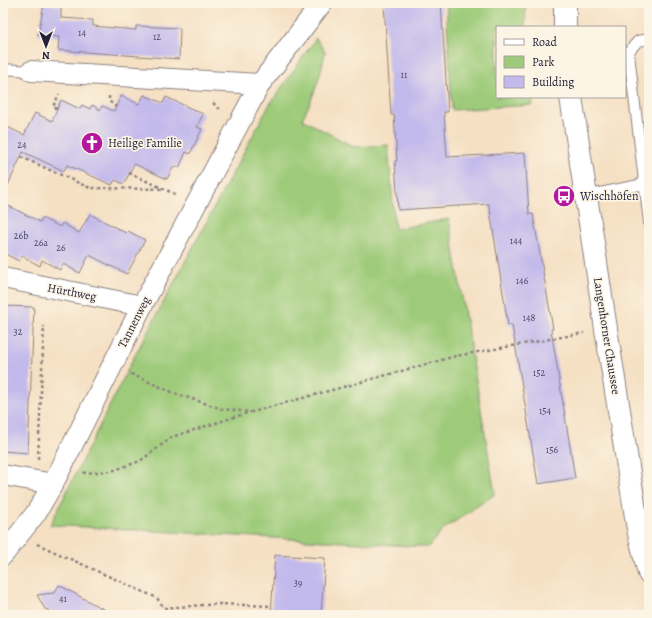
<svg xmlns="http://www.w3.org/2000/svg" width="652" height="618" font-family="Alegreya,serif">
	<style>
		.green { fill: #9ecb79; stroke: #60765a }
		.building { fill: #c2b9ec }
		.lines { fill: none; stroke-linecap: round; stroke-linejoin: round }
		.lane-casing { stroke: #8c817f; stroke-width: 12 }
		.street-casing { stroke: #8c817f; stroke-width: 22 }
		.secondary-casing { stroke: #8c817f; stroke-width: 24 }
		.path { stroke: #8c817f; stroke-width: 2.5; stroke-dasharray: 3 3; stroke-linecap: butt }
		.lane { stroke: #fff; stroke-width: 10 }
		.street { stroke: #fff; stroke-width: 20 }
		.secondary { stroke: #fff; stroke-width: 22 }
		.labels { text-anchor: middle; stroke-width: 3.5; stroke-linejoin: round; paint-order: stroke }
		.number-label { font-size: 10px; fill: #4a4867 }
		.poi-label { font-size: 12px; fill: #22223b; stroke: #fcf5e5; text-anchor: start }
		.street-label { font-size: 12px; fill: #22223b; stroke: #fcf5e5 }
	</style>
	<rect width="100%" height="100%" fill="#fcf5e5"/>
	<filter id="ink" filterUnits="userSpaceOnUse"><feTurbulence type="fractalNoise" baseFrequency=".025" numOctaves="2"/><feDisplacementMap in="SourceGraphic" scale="8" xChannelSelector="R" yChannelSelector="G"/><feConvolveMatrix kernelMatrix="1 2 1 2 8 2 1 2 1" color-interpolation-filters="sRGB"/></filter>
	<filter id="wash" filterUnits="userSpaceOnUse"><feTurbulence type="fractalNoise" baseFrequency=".012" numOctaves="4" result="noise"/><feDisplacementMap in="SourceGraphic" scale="16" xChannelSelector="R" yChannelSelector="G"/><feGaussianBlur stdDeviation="0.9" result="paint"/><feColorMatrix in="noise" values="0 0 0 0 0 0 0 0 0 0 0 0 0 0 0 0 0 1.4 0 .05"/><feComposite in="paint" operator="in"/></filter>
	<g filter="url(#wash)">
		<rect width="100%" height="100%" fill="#f5e0c3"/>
		<path class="green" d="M446 3H526L525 27H497V97H532L533 105 452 110Z
			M316 38 325 52C321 75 313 99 302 119L354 147 388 145 395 229 449 219 495 494 444 529 428 547 50 525 133 359 268 107Z"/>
		<g id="blocks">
			<path class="building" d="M384 3H441L448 112H444L447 157 525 153 529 214H533L553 329H551L575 478 538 484 512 325H508L489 204 398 210 395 161H397L394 115H391Z
				M44 4 61 5V18L93 20V26L136 30V26L180 28 179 59 58 50 59 37 38 35Z
				M144 95 163 103 166 97 203 114 197 127 202 129 190 154 186 152 179 168 174 166 167 179 134 164 124 184 115 180 112 185 67 165 64 171 23 152 3 196V125L24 135 35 113 52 121 61 100 80 109 82 105 90 109 92 105 100 110 102 106 114 111 121 96 139 104Z
				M3 203 40 222 42 218 60 227 62 223 79 233 90 214 126 233 128 231 145 240 127 274 89 255 80 273 63 264 60 270 42 260 40 266 22 256 19 261 3 253Z
				M3 306 34 307 28 453 3 451Z
				M275 555 325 558 321 615H271Z
				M59 585 114 615H58L45 609 37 595 54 593Z"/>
		</g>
	</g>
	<g filter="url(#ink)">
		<use href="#blocks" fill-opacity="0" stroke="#8c817f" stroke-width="1"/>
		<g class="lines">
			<g class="lane-casing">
				<path id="lane" d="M649 39 638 41 630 50 629 54 649 223
					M3 69 31 71
					M585 196 649 183"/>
			</g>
			<g class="street-casing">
				<path id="street" d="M31 71 260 84
					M3 278 142 306
					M3 475 53 484
					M3 555 36 513 53 484 142 306 260 84 322 3"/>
			</g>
			<g class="secondary-casing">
				<path id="secondary" d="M565 3V27
					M571 97 606 329 638 529 649 573"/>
			</g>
			<path class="path" d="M109 96V101L116 107
				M213 103 221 110
				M57 109 53 107 59 94
				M21 157 90 188 165 189
				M129 173 177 195
				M131 374 174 393 222 409 252 412 456 356 584 333
				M38 459 44 326
				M83 473 112 471 140 461 172 437 250 412
				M37 544 157 598 164 608 218 604 271 606"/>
			<use href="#lane" class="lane"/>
			<use href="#street" class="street"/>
			<use href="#secondary" class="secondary"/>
		</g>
	</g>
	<defs>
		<g id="church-disc" transform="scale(1.15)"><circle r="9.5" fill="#b5179e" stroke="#fcf5e5"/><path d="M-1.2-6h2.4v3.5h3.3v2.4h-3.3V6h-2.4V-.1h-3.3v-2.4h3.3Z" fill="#fff"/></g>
		<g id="bus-disc" transform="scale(1.15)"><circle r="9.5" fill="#b5179e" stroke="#fcf5e5"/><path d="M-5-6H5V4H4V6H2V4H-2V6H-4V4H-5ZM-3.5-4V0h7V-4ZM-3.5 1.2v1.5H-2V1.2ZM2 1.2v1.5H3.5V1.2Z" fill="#fff"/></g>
	</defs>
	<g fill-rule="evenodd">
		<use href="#church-disc" x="92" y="143"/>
		<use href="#bus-disc" x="564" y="196"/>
	</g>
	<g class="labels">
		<g class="number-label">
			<text x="82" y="36">14</text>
			<text x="157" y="40">12</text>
			<text x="404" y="78">11</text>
			<text x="22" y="148">24</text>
			<text x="21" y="239">26b</text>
			<text x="516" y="244">144</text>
			<text x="41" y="246">26a</text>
			<text x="61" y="251">26</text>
			<text x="522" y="284">146</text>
			<text x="529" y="321">148</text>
			<text x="18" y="335">32</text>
			<text x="539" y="376">152</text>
			<text x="545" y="414">154</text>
			<text x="552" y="453">156</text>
			<text x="298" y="586">39</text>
			<text x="63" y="602">41</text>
		</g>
		<g class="poi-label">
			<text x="108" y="147">Heilige Familie</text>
			<text x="580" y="200">Wischhöfen</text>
		</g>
		<g class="street-label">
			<text transform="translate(72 292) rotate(11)" y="4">Hürthweg</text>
			<text transform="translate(134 322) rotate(-63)" y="4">Tannenweg</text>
			<text transform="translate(607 336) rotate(81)" y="4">Langenhorner Chaussee</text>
		</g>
	</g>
	<rect width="652" height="618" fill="none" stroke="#fcf5e5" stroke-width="16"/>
	<rect x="496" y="26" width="130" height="72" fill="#fcf5e5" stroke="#a5a1a1"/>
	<rect x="504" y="39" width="20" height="6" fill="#ffffff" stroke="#a5a1a1"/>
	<text x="532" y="46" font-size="12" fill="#22223b">Road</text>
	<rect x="504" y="56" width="20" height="12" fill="#9ecb79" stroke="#a5a1a1"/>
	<text x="532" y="66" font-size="12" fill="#22223b">Park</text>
	<rect x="504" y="76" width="20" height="12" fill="#c2b9ec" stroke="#a5a1a1"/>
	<text x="532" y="86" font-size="12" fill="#22223b">Building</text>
	<g transform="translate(46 46) rotate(180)" stroke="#fcf5e5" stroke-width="3" paint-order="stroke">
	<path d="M0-3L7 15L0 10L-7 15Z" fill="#22223b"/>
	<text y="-6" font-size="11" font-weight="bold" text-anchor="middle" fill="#22223b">N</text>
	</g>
</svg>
